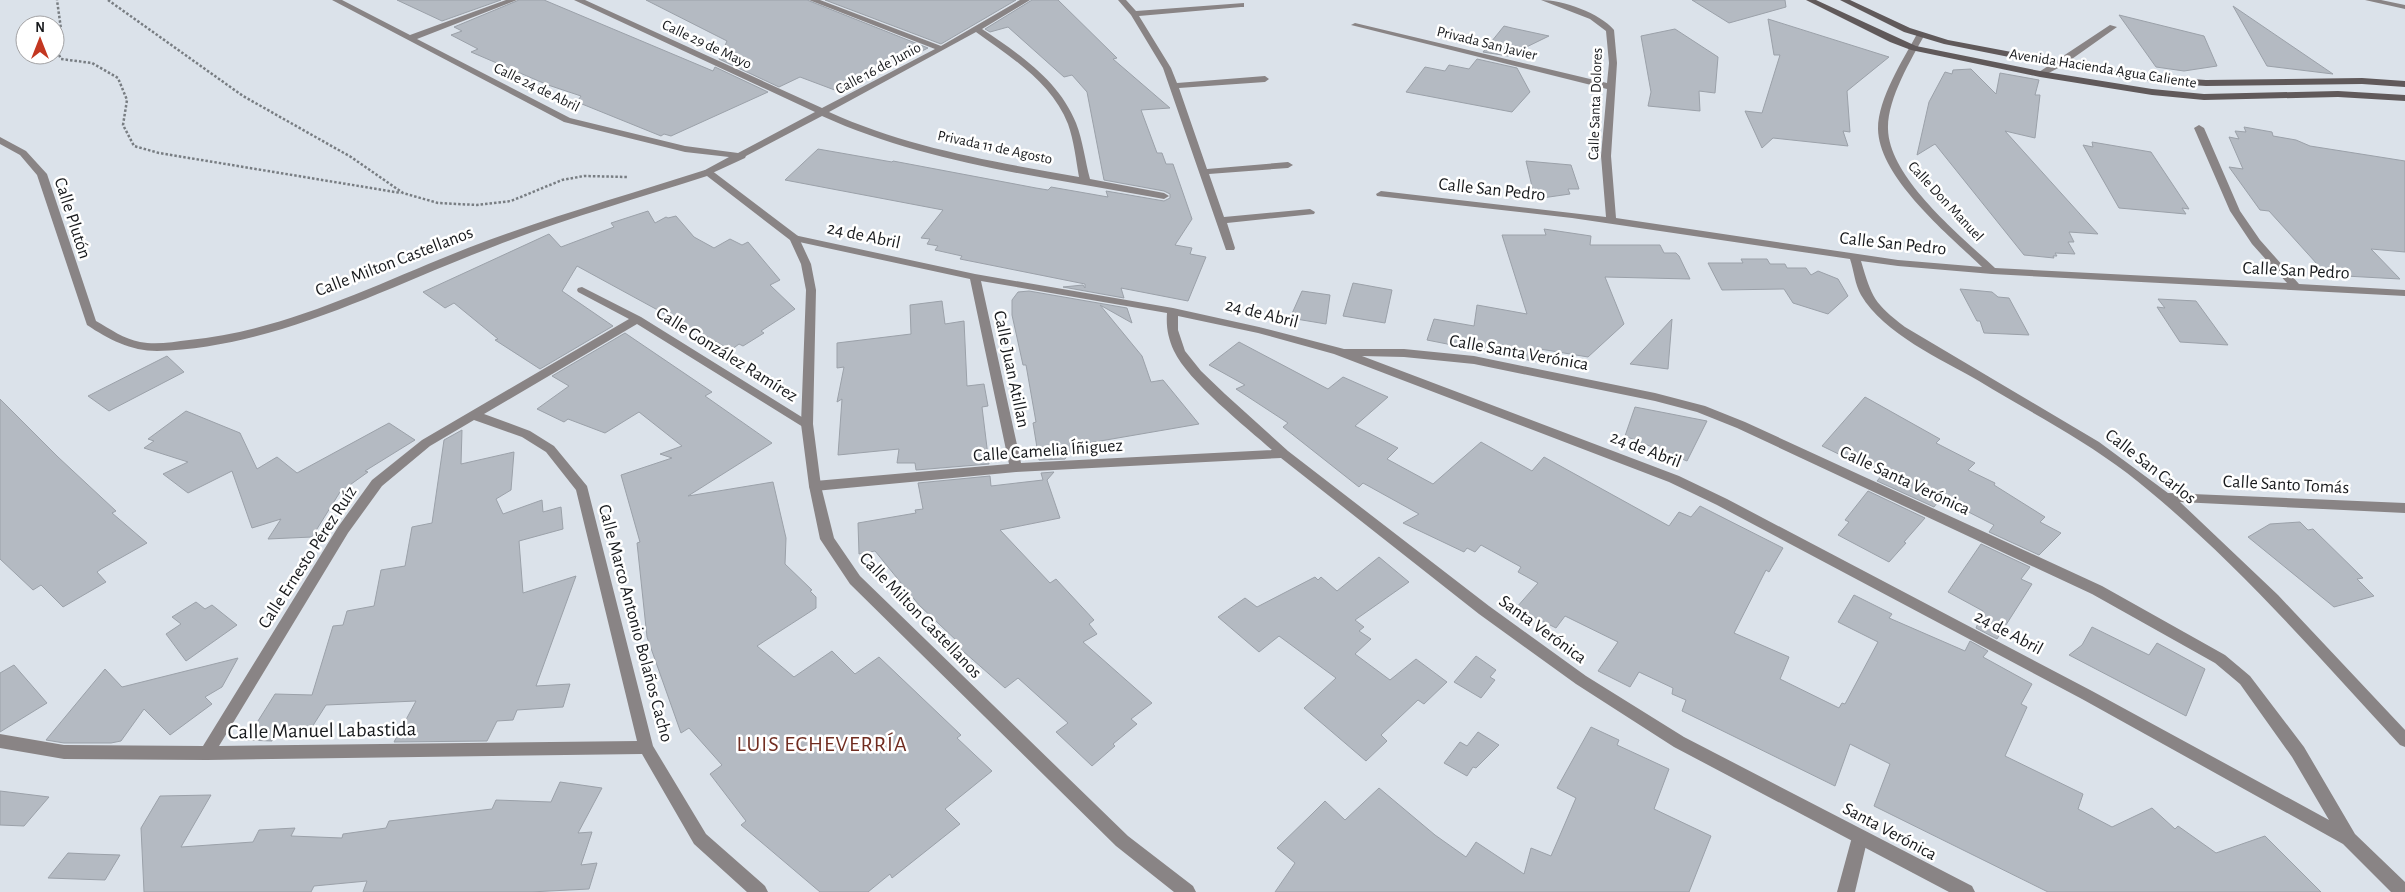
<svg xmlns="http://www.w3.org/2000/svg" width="2405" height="892" font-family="'Alegreya Sans',sans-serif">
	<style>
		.building { fill: #b4bac2; stroke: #9ba1a9 }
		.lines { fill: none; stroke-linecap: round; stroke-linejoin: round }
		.path { stroke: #787d82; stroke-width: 2.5; stroke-dasharray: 2.5 2; stroke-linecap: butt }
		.service { fill: #898485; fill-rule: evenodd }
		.minor { fill: #898485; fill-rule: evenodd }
		.tertiary { fill: #898485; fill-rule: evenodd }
		.secondary { fill: #60595a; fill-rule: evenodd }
		.labels { text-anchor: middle; stroke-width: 5; stroke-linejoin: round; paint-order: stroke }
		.far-street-label { font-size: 15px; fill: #181a1d; stroke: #fff }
		.street-label { font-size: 18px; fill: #181a1d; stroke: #fff }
		.near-street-label { font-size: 21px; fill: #181a1d; stroke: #fff }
		.near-neighbourhood-label { font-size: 22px; letter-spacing: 1px; fill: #702c20; stroke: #fff }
	</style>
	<rect width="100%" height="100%" fill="#dbe2ea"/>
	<path class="building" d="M397 0H501L442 21Z
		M519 0H544L713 71 715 67 768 92 671 136 664 134 661 136 577 102 581 96 548 85 471 52 478 49 451 35 462 31 454 27Z
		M646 0H807L928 48 840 92 800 77 779 87 719 59 727 41Z
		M825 0H1016L941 44Z
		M1032 0H1058L1117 58 1113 59 1170 108 1141 110 1157 153H1162L1166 164H1173L1192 219 1175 245 1192 248 1190 254 1206 257 1188 301 1121 288 1124 298 1063 287 1083 285 1085 288V284L960 259 962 256 935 250 938 246 927 244 930 239 921 238 943 210 785 180 818 149 892 162 893 161 1036 188 1048 190 1051 187 1108 197 1106 191 1164 201 1170 198V194L1164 191 1104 180 1087 92 1072 75 1064 77 1008 27 990 32 985 29Z
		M1692 0H1785L1786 7 1729 23Z
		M2233 6 2333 74 2267 66Z
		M2119 15 2204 36 2217 66 2184 71 2156 67Z
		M1768 19 1889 57 1847 91 1850 132 1843 131 1848 146 1773 138 1762 148 1745 111 1762 113 1780 55H1774Z
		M1504 26 1512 28 1549 36 1508 56 1483 52Z
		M1675 29 1718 57 1715 93 1699 91 1700 111 1648 106 1651 92 1641 36Z
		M1477 59 1517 68 1530 92 1512 112 1406 92 1425 67 1445 71 1449 65 1469 69Z
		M1971 69 1996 94 2000 73 2039 80 2035 95H2040L2035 138 2005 131 2098 234 2069 232 2074 242H2068L2075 254 2055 253 2057 256H2053L2054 258 2024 255 1935 144 1917 155 1929 102 1945 72 1952 74 1953 70Z
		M2244 127 2272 132 2273 136 2296 140 2310 146 2405 161V252L2371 249 2400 279 2327 275 2269 211 2260 210 2229 167 2243 169 2229 137 2239 139 2235 131 2246 132Z
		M2092 142 2151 152 2189 209 2182 208 2186 214 2119 208 2083 145 2093 147Z
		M1526 161 1571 165 1579 189H1568L1570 194 1535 199Z
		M648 211 655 223 666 217 668 218 676 216 694 237 714 248 730 239 742 245 748 242 780 280 770 285 795 309 761 331 764 333 743 346 739 344 731 350 577 266 562 291 613 326 540 369 495 340 498 339 454 303 445 308 423 292 549 234 561 247 614 227 611 223Z
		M1544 229 1591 236 1590 245H1660L1664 253H1676L1679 256 1690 279 1605 277 1624 324 1588 357 1540 349 1538 362 1427 340 1434 319 1474 326 1477 305 1527 314 1502 235H1546Z
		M1741 259H1767L1770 264H1785L1787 268H1806L1811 275 1818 271 1838 279 1848 296 1828 314 1793 303 1784 289 1722 290 1708 263H1743Z
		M1353 283 1392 290 1385 323 1343 316Z
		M1960 289 1992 292 1998 297 2009 298 2029 335 1984 333 1980 321H1977Z
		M1029 291 1127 308 1132 323 1100 305 1142 356 1151 382 1163 380 1199 424 1077 445 1065 459 1039 460 1033 423 1036 422 1026 365H1023L1012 315V300L1018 292Z
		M1302 291 1330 295 1326 324 1290 318Z
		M2158 299 2196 301 2228 345 2180 342 2157 307 2165 308Z
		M942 301 945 324 964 321 967 386 984 384 988 406 982 407 989 464 916 470 915 463H897L899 449 838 455 842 399 837 402 844 367 837 368V343L911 334 910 305Z
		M1672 319 1668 369 1630 364Z
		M625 333 712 392 705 396 772 443 688 496 773 482 786 538 785 564 812 590 810 591 816 597V608L757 646 794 677 832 651 855 674 879 657 961 735 957 738 992 771 945 809 960 824 892 878 890 874 868 892H820L741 825 746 821 710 774 722 765 689 728 681 733 647 637 637 543 640 542 621 475 672 458 660 454 682 446 639 412 605 433 568 419 564 422 537 409 569 386 552 376Z
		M1239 342 1328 389 1343 377 1388 397 1355 426 1398 448 1387 459 1433 484 1481 442 1532 471 1544 457 1669 526 1679 512 1691 517 1700 506 1783 548 1769 572 1766 570 1734 633 1789 657 1780 679 1839 708 1842 703 1845 704 1878 642 1838 622 1854 595 1892 614 1889 618 1965 651 1970 641 1988 651 1983 657 2032 684 2021 704 2027 707 2005 756 2083 794 2078 809 2112 827 2152 808 2175 829 2178 826 2216 853 2265 836 2321 892H2048L1874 806 1890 764 1850 744 1835 786 1682 711 1686 700 1672 694 1673 688 1639 672 1630 687 1598 671 1618 642 1565 616 1556 628 1516 608 1538 583 1518 572 1521 567 1481 545 1475 552 1467 548 1464 552 1403 523 1419 514 1363 483 1359 487 1283 427 1288 423 1236 389 1245 385 1209 365Z
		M167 356 184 372 109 411 88 396Z
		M1865 397 1940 439 1936 443 1975 463 1968 470 1995 483 1994 485 2045 517 2040 522 2061 533 2039 555 1989 532 1994 525 1941 498 1934 507 1877 481 1882 475 1822 446Z
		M0 399 58 457 116 511 112 513 147 543 101 569 97 572 106 582 63 607 41 585 33 590 0 559Z
		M1635 407 1707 421 1687 461 1625 436Z
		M186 411 240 433 257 469 277 457 297 473 389 423 415 440 365 471 368 472 340 492 312 537 268 539 281 519 252 528 232 471 188 493 163 474 188 462 144 448 154 441 148 439Z
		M462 430 461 464 514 452 511 490 496 499 503 514 542 500 543 512 561 507 563 529 519 541 523 593 576 576 536 686 570 684 563 707 517 710 513 720 497 721 487 741 394 742 416 701 326 705 307 735 277 733 272 741 246 740 275 694 312 695 333 626 343 625 347 611 374 606 381 570 405 566 412 527 432 523 444 440Z
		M1054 472 1047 480 1060 518 1000 530 1050 583 1056 579 1094 620 1089 624 1097 634 1083 642 1152 703 1131 719 1137 724 1113 744 1115 746 1092 766 1056 732 1068 723 1018 678 1005 688 956 645 959 643 919 605 875 551 859 554 858 523 916 513 915 510 923 509 918 483 990 476 991 486 1043 480 1041 473Z
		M1868 491 1925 518 1904 542 1906 543 1889 562 1838 535 1849 522 1845 520Z
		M2300 522 2308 530 2313 529 2363 578 2357 579 2374 596 2334 607 2248 537 2270 524Z
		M1981 544 2030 567 2021 579 2032 584 1997 639 1976 628 1983 611 1948 592Z
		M1379 557 1409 582 1355 620 1364 627 1359 631 1371 639 1355 654 1390 680 1416 659 1447 682 1424 704 1418 700 1381 735 1387 741 1366 761 1304 708 1336 678 1279 636 1259 652 1218 617 1245 598 1257 607 1315 577 1318 580 1321 577 1337 591Z
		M196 602 205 609 212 605 237 625 186 661 166 634 181 624 172 617Z
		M2092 627 2149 655 2157 643 2205 669 2186 716 2069 655 2082 645Z
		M1476 656 1496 670 1490 677 1495 680 1481 698 1454 682Z
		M238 658 222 687 205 697 212 704 170 735 144 709 121 741 111 743H64L46 740 105 669 122 687Z
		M14 665 47 703 0 732V673Z
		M1591 727 1619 740 1617 745 1669 769 1654 809 1711 836 1689 892H1275L1295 863 1277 848 1312 814 1325 801 1345 820 1379 788 1435 835 1466 857 1476 842 1524 874 1531 848 1551 856 1576 798 1557 788Z
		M1478 732 1499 745 1476 768 1473 767 1467 776 1444 763 1460 742 1467 746Z
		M560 782 602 788 578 833 592 832 581 865 597 863 589 889 530 892H363L367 881 314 886 311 892H144L141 828 160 796 211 795 181 847 253 842 259 830 295 828 291 836 342 838 343 834 386 828 389 821 492 809 496 800 551 802Z
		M0 791 49 797 24 826 0 825Z
		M68 853 89 854 120 855 105 880 48 878Z"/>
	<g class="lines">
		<path class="path" d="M108 0 243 96 351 157 403 193 438 203 477 205 511 201 562 180 584 176 627 177
			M55 44 61 29 57 0
			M55 47 61 59 92 63 118 78 127 100 123 125 134 146 159 153 401 193"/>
		<path class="service" d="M1860 830 1866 832 1868 837 1855 892H1837L1852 837 1854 832Z"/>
		<path class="minor" d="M332 0H342L410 35 506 0H517L417 39 570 118 685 146 738 153 815 112 574 0H585L822 108 935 49 809 0H820L941 46 1020 0H1030L982 29C1019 54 1059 80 1076 123 1083 141 1085 161 1090 179L1164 193 1169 196 1164 199C1051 178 927 164 822 116L746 156 745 158 708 175 703 172 705 170 729 157 685 152 564 122ZM976 32C1011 57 1052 83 1068 124 1074 141 1076 160 1079 177 995 162 908 148 829 112Z
			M1118 0H1126L1136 11 1244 3V7H1241L1139 16 1171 68 1177 83 1265 76 1269 79 1265 82 1179 88 1207 169 1288 162 1293 165 1288 168 1209 174 1224 217 1310 209 1315 212 1314 214 1227 223 1235 248 1234 250H1226L1163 68 1131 15Z
			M1541 0C1563 0 1600 13 1614 30L1617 63 1611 156 1616 218 1898 260 1982 267C1949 235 1879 178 1878 129 1878 98 1903 60 1917 34L1921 32 1925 34C1911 60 1887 99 1888 129 1889 178 1961 236 1995 268L2287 283 2252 244 2230 211 2194 128 2199 125 2204 128 2240 211 2260 240 2299 284 2405 290V296L1992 274 1898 266 1861 261C1872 298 1874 303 1905 327L2099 442 2168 493 2405 503V513L2180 502 2278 595 2405 730V747L2400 745C2312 650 2228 552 2127 473 2081 438 2028 411 1979 381 1941 359 1884 334 1861 295 1855 285 1854 271 1850 259L1572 218 1377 196 1376 194 1381 191 1606 217 1601 156 1607 89 1351 25 1355 23 1607 83 1609 63 1606 31 1590 19Z
			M2365 0H2381L2405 5V9Z
			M2110 25 2117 27 2062 66 2043 76 2036 74Z
			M794 235 975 274 1173 308 1259 327 1344 349H1404L1474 356 1655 393 1705 406 1745 422 2102 586 2225 655 2250 676 2304 747 2355 834 2405 882V892H2391L2343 844 2082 699 1717 505 1669 482 1334 354 1258 333 1178 316V330L1185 351 1201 371 1225 394 1288 451 1489 606 1586 676 1684 737 1972 886 1975 892H1949L1674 747 1576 684 1479 614 1281 458 1016 472 815 491 810 489 809 486 815 481 1009 464 970 279 790 240V236ZM981 281 1167 313C1166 327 1168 338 1174 351 1188 381 1246 427 1272 450L1021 463ZM1362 356 1404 357 1474 364 1655 401 1697 412 1737 428 2092 594 2215 663 2240 684 2292 757 2329 820 2092 691 1727 499 1679 476Z
			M582 287 641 317 813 424 807 428 803 427 637 324 484 414 530 431 554 446 587 486 653 746 706 834 765 886 768 892H747L694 844 642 754 207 760 64 759 0 748V734L64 745 203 746 338 527 372 480 422 440 629 319 578 292 577 290 578 288ZM474 420 522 437 546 452 576 490 637 741 219 746 348 533 382 486 430 446Z"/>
		<path class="tertiary" d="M0 137 26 151 47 174 96 321C110 329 124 339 140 342 156 345 173 342 189 340 294 330 391 276 489 240 560 214 633 193 705 170H711L798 236 811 264 816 290 813 424 821 486 834 538 860 576 1128 836 1193 886 1196 892H1174L1116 846 850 584 820 539 809 486 801 424 806 290 801 264 790 240 707 176C636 199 564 219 495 246 386 287 276 348 157 351 131 351 108 339 87 325L37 175 20 155 0 144Z"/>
		<path class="secondary" d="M1806 0H1816L1916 46 2040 71 2152 89 2204 94 2338 91 2405 95V101L2338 97 2204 100 2152 95 2040 77 1911 50 1890 42Z
			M1840 0H1850L1910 28 1948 40 2059 61 2160 77 2206 80 2362 78 2405 81V87L2362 84 2206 86 2160 83 2059 67 1944 44 1904 32Z"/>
	</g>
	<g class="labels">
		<g class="far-street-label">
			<text transform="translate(1487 43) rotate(14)" y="5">Privada San Javier</text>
			<text transform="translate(707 44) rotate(25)" y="5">Calle 29 de Mayo</text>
			<text transform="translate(878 68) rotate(-28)" y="5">Calle 16 de Junio</text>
			<text transform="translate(2103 68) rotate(9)" y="5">Avenida Hacienda Agua Caliente</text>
			<text transform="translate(537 87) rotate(26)" y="5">Calle 24 de Abril</text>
			<text transform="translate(1595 104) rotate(-88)" y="5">Calle Santa Dolores</text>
			<text transform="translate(995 147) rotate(12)" y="5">Privada 11 de Agosto</text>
			<text transform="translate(1946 201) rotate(47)" y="5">Calle Don Manuel</text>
		</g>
		<g class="street-label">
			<text transform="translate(1492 189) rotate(6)" y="6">Calle San Pedro</text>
			<text transform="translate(73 218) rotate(72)" y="6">Calle Plutón</text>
			<text transform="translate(864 235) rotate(12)" y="6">24 de Abril</text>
			<text transform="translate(1893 243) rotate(6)" y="6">Calle San Pedro</text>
			<text transform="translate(394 261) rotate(-21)" y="6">Calle Milton Castellanos</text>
			<text transform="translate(2296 270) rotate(3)" y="6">Calle San Pedro</text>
			<text transform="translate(1262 313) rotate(14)" y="6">24 de Abril</text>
			<text transform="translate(1519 352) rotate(10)" y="6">Calle Santa Verónica</text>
			<text transform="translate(727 354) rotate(32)" y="6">Calle González Ramírez</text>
			<text transform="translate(1012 369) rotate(78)" y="6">Calle Juan Atillan</text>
			<text transform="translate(1646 449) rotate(21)" y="6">24 de Abril</text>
			<text transform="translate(1048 450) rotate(-4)" y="6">Calle Camelia Íñiguez</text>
			<text transform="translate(2151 466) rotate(38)" y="6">Calle San Carlos</text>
			<text transform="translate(1905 480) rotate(25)" y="6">Calle Santa Verónica</text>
			<text transform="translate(2286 484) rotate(3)" y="6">Calle Santo Tomás</text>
			<text transform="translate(307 557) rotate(-57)" y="6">Calle Ernesto Pérez Ruíz</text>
			<text transform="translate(921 615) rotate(46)" y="6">Calle Milton Castellanos</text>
			<text transform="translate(636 623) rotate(75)" y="6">Calle Marco Antonio Bolaños Cacho</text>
			<text transform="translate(1543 629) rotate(36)" y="6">Santa Verónica</text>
			<text transform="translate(2009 632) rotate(28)" y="6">24 de Abril</text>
			<text transform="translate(1890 831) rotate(28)" y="6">Santa Verónica</text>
		</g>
		<g class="near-street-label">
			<text transform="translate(322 730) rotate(-1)" y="7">Calle Manuel Labastida</text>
		</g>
		<g class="near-neighbourhood-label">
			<text x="822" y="751">LUIS ECHEVERRÍA</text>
		</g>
	</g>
	<g transform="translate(40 40)"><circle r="24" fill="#ffffff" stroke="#a3a3a5"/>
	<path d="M0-4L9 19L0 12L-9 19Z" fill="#c33721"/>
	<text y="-8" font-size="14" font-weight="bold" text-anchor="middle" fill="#181a1d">N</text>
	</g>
</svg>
